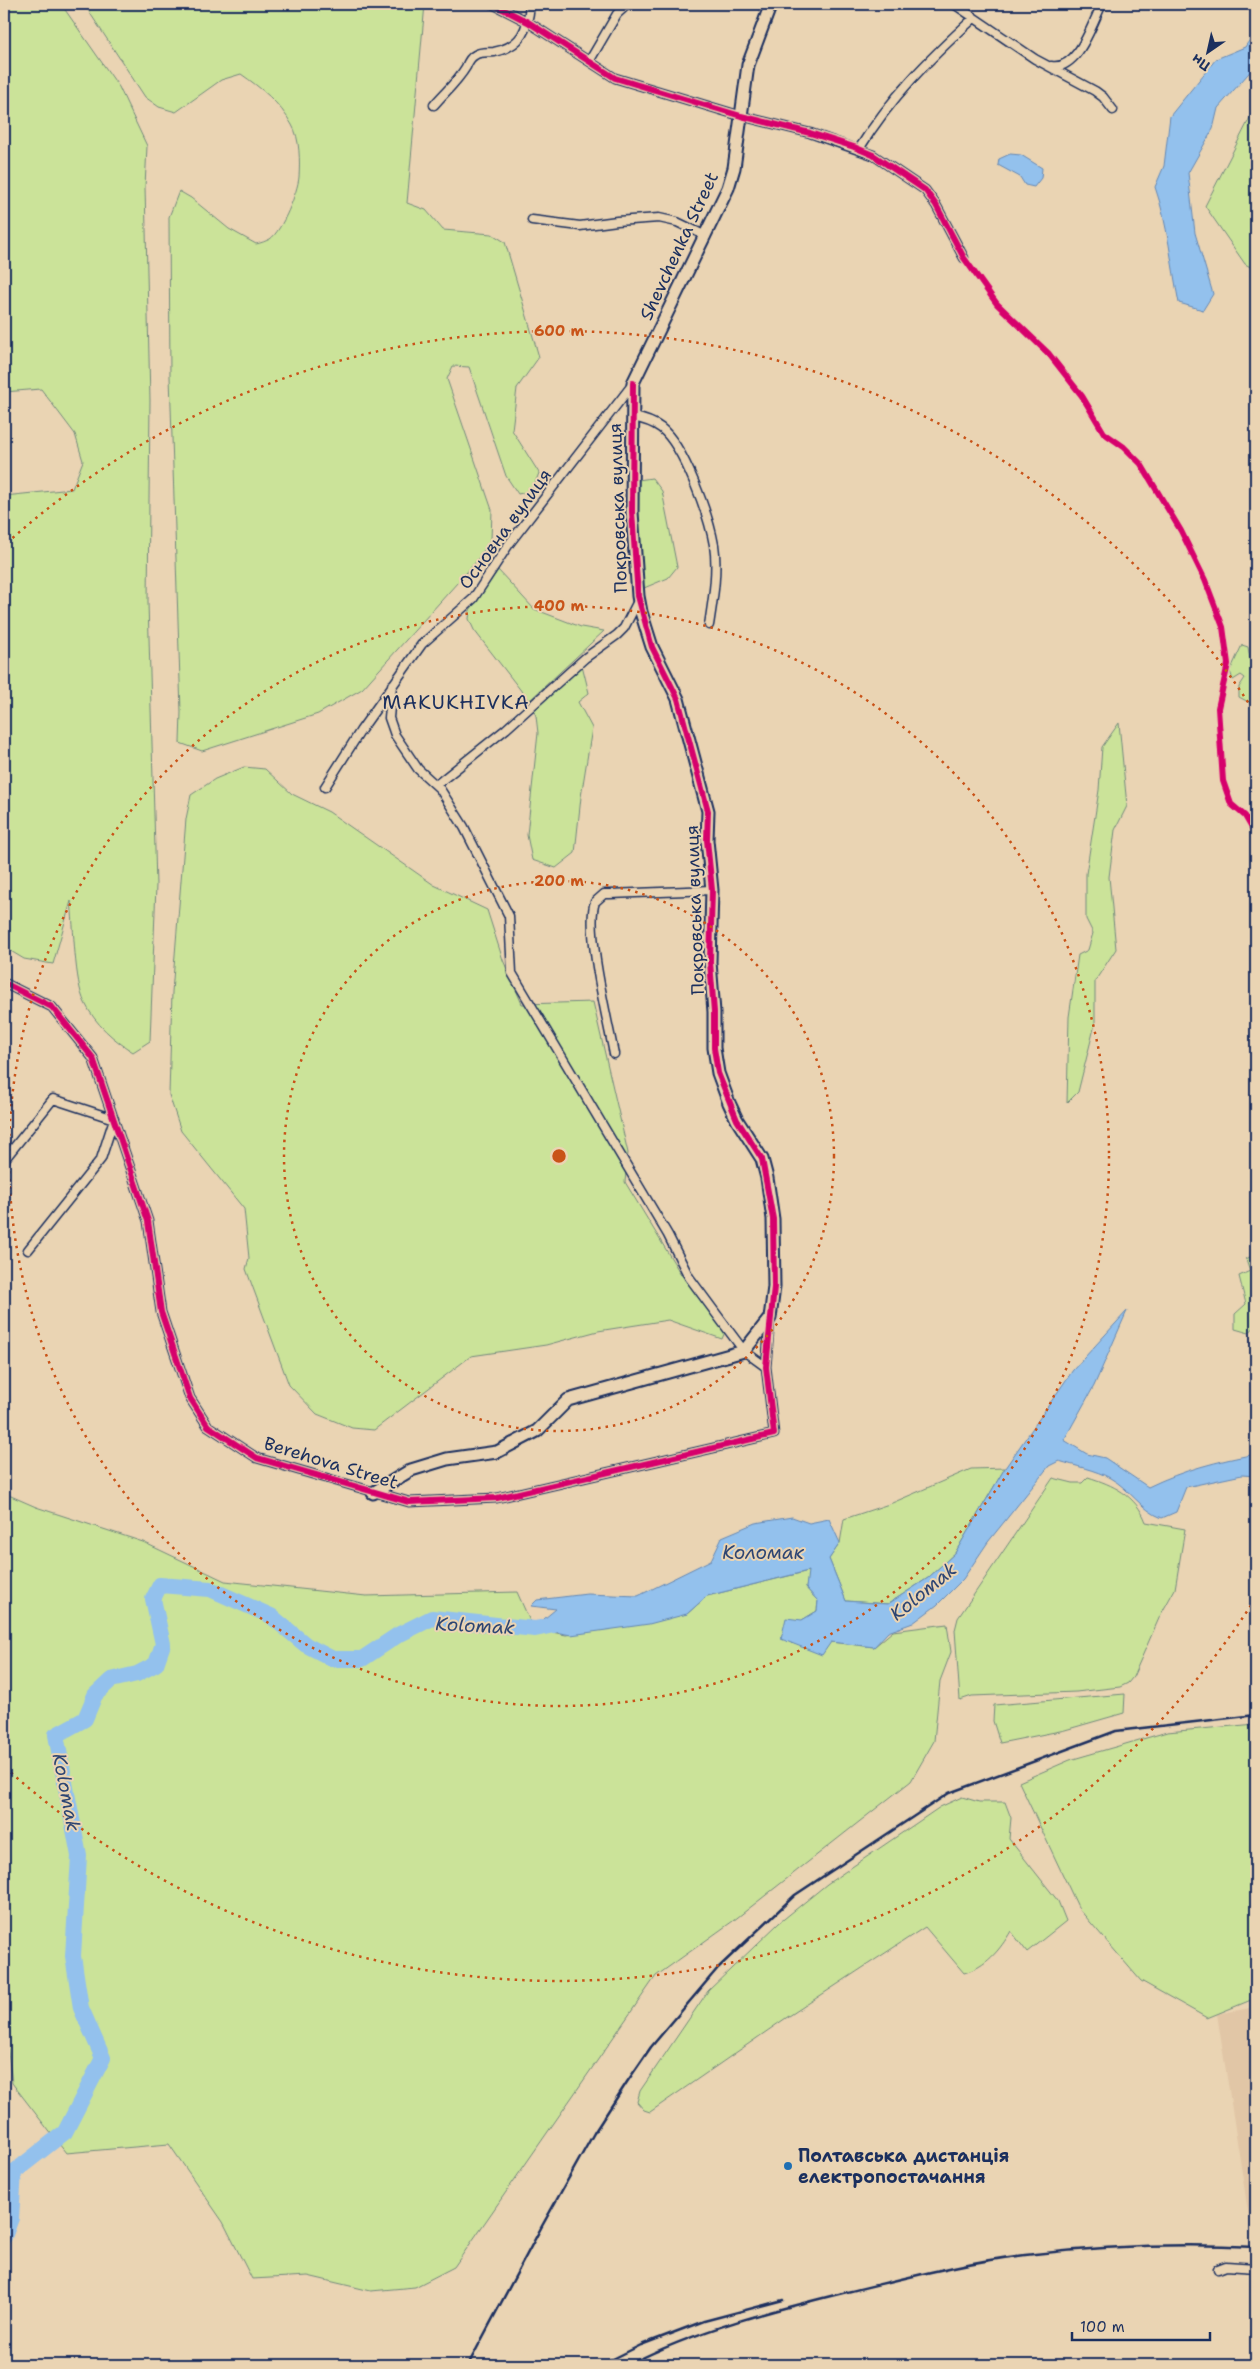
<svg xmlns="http://www.w3.org/2000/svg" width="1260" height="2369" font-family="'Shantell Sans',sans-serif">
	<style>
		.built { fill: #e1c6a6 }
		.green { fill: #cbe399; stroke: #73897c }
		.water { fill: #93c1ed; stroke: #6387b4 }
		.lines { fill: none; stroke-linecap: round; stroke-linejoin: round }
		.river { stroke: #93c1ed; stroke-width: 16 }
		.street-casing { stroke: #1b2f5e; stroke-width: 11 }
		.secondary-casing { stroke: #1b2f5e; stroke-width: 15 }
		.street { stroke: #ead4b3; stroke-width: 8 }
		.secondary { stroke: #ead4b3; stroke-width: 11 }
		.rail { stroke: #1b2f5e; stroke-width: 2.5 }
		.cycleway-casing { stroke: #ead4b3; stroke-width: 9 }
		.cycleway { stroke: #d6006c; stroke-width: 6 }
		.ring { fill: none; stroke: #c95318; stroke-width: 2.5; stroke-dasharray: 2.5 5 }
		.poi-dot { fill: #1f6fb2; stroke: #ead4b3; stroke-width: 2 }
		.labels { text-anchor: middle; stroke-width: 4; stroke-linejoin: round; paint-order: stroke }
		.street-label { font-size: 18px; fill: #1b2f5e; stroke: #ead4b3 }
		.poi-label { font-size: 18px; font-weight: bold; fill: #1b2f5e; stroke: #ead4b3; text-anchor: start }
		.water-label { font-size: 19px; font-style: italic; fill: #2d4573; stroke: #ead4b3 }
		.quarter-label { font-size: 20px; letter-spacing: 1px; fill: #1b2f5e; stroke: #ead4b3 }
		.centre { fill: #c95318; stroke: #ead4b3; stroke-width: 2.5 }
		.ring-label { font-size: 15px; text-anchor: middle; font-weight: bold; fill: #c95318; stroke: #ead4b3; stroke-width: 4; stroke-linejoin: round; paint-order: stroke }
	</style>
	<rect width="100%" height="100%" fill="#ead4b3"/>
	<filter id="ink" filterUnits="userSpaceOnUse"><feTurbulence type="fractalNoise" baseFrequency=".02" numOctaves="2"/><feDisplacementMap in="SourceGraphic" scale="10" xChannelSelector="R" yChannelSelector="G"/><feConvolveMatrix kernelMatrix="1 2 1 2 8 2 1 2 1" color-interpolation-filters="sRGB"/></filter>
	<g filter="url(#ink)">
		<path class="built" d="M1256 2007V2243H1253L1217 2014Z"/>
		<path class="green" d="M4 4H61L119 87 147 146 145 187 150 400 148 602 156 885 150 1041 133 1052C114 1040 95 1024 85 1003 74 982 74 926 71 901L53 964 24 959 4 947V496L72 489 83 461 75 434 41 389 4 392Z
			M84 4H425L407 203 426 210 443 230 492 234 505 242 539 357 517 388 512 430 539 473 532 491 518 494 506 476 469 367 453 366 447 379 492 510 491 540 475 563 362 689 318 714 202 751 180 743 181 712 170 376 169 217 179 191 191 198 229 229 256 244C261 243 266 241 270 239 282 231 298 191 299 177 300 162 300 138 292 125 280 103 261 88 241 74L221 80 176 112 159 107 145 97Z
			M1256 106V270L1245 264 1205 206Z
			M652 478 662 491 677 567 668 578 644 588 638 536V480Z
			M498 570 534 609 581 627 604 631 529 701 474 630 469 619 470 610Z
			M1242 645 1248 647 1251 665 1256 669V706L1239 697V687L1245 678 1241 675 1233 680 1230 671Z
			M582 665 589 693 578 702 592 728 581 797 575 853 556 868 532 860 527 835 538 733 536 716 533 709Z
			M1119 723 1127 806 1115 830 1109 877 1116 949 1095 981V1024L1078 1092 1067 1103 1069 1017 1078 955 1088 950 1093 933 1086 919V874L1099 790 1102 747Z
			M244 767 265 769 292 794 329 812 434 885 487 910 503 960 522 1004 593 1002 628 1153 625 1182 682 1276 729 1322 722 1339 668 1320 598 1331 546 1345 471 1356 374 1430 352 1428 317 1414 289 1385 246 1269 249 1258 244 1209 181 1131 169 1095 172 992 186 819 191 795 215 779Z
			M1256 1254V1325L1249 1333 1235 1329V1314L1246 1304 1239 1276 1250 1271 1246 1259Z
			M1005 1468 955 1553 928 1578 888 1604 846 1601 829 1559 840 1543 844 1519 892 1503 971 1469Z
			M1088 1477C1113 1485 1136 1495 1146 1522L1185 1529 1175 1589 1160 1616 1133 1677 1128 1683 1120 1687 1076 1692 972 1696 960 1700 955 1630 958 1618 1053 1478 1073 1483H1082Z
			M4 1493 36 1507 143 1542 225 1581 366 1596 517 1592 533 1628 566 1635 687 1614 707 1596 809 1571 806 1588 818 1601 817 1611 802 1620 821 1655 830 1642 874 1647 893 1631 947 1624 951 1652 940 1681 934 1741 911 1781 733 1921 656 1976 454 2267 415 2287 371 2291 308 2276 252 2279 223 2222 169 2144 66 2153 12 2083 6 2036 4 2032Z
			M1125 1694 1124 1713 1065 1730 1000 1743 993 1721 994 1705Z
			M1256 1724V1998L1207 2018 1141 1981 1079 1909 1019 1782 1070 1760 1167 1732Z
			M962 1797 979 1802H1005L1011 1818 1009 1839 1058 1901 1066 1921 1027 1952 1011 1931C1000 1950 986 1967 964 1973L925 1927 786 2018 650 2112 644 2110 637 2102 640 2091 708 1991 779 1923 827 1884 940 1807Z"/>
		<path class="water" d="M1256 30V65L1218 108 1213 129 1188 173 1195 233 1213 294 1203 310 1179 303C1171 264 1168 224 1155 187L1164 166 1170 116 1216 59 1245 47Z
			M1010 154 1021 155 1042 168 1041 178 1034 187 1025 185 1020 177 998 165 999 159Z
			M1127 1311 1094 1386 1064 1440 1087 1454 1105 1458 1148 1487C1183 1470 1218 1461 1256 1454V1476L1242 1475 1186 1487 1176 1512 1162 1518C1141 1510 1130 1489 1110 1478 1096 1470 1075 1466 1059 1461L1049 1466 988 1542 963 1579 937 1605 913 1623 888 1632 874 1647 831 1642 822 1655 781 1639 786 1618 802 1620 817 1611 818 1601 806 1588 808 1571 707 1596 687 1614 649 1624 571 1635 533 1628 556 1609 531 1606 537 1600 587 1594 638 1596 711 1560 722 1537 755 1523 792 1517 809 1523 829 1519 840 1543 829 1559 846 1601 888 1604 928 1578 955 1553 1005 1468 1073 1370Z"/>
		<g class="lines">
			<path class="river" d="M4 2237 11 2218 14 2172 65 2132 103 2058 81 2008 73 1956 79 1856 56 1735 85 1719 95 1695 111 1680 137 1674 156 1664 163 1644 153 1599 160 1585 210 1589 271 1616 306 1645 333 1659H362L398 1635 432 1618 535 1629 554 1625"/>
			<g class="street-casing">
				<path id="street" d="M493 4 528 22 615 78 741 116 810 133 873 155 925 190 936 205 964 258
					M954 4 1035 59 1095 91 1103 97 1113 110
					M590 60 617 14 628 4
					M1051 66C1078 71 1092 24 1102 4
					M434 105C445 92 457 82 466 67 468 62 471 57 475 55 481 51 488 53 494 52 522 46 528 29 530 4
					M859 149C891 97 929 59 974 18
					M532 220 580 226 617 221 659 218 677 222 706 236
					M633 417C643 419 653 422 661 428 684 446 709 516 714 545 718 570 713 599 709 625
					M392 685 389 718 395 735 418 769 440 789 464 827 509 916 512 973 668 1235 689 1277 723 1323 744 1351 766 1367
					M436 785 506 729 585 658 617 635 624 628 638 601
					M325 787 361 730 422 644 473 599 509 544 632 385
					M4 983 52 1007 93 1058 148 1221 161 1312 190 1398 208 1426 257 1458 409 1502 497 1498 774 1434 766 1367 770 1320
					M614 1054C608 1022 585 929 595 902L604 894H610L712 890
					M4 1160 53 1099 114 1119 101 1159 28 1250
					M1218 2269 1226 2266 1256 2268"/>
			</g>
			<g class="secondary-casing">
				<path id="secondary" d="M373 1493 411 1470 447 1459 497 1452 537 1431 568 1400 744 1351 770 1318 774 1287 773 1219 767 1178 762 1159 737 1120 729 1103 718 1073 714 1048V1012L710 962 712 890 707 840 708 811 678 699 652 647 641 612 638 596 632 512 633 383 728 188 734 168 748 65 771 4"/>
			</g>
			<use href="#street" class="street"/>
			<use href="#secondary" class="secondary"/>
			<path class="rail" d="M468 2365 542 2226 594 2133 627 2082 651 2047 718 1968 795 1895 949 1793 1116 1731 1256 1715
				M601 2365 641 2345 704 2321 783 2300
				M628 2365C696 2330 774 2310 847 2292 906 2278 965 2262 1025 2255 1102 2246 1179 2243 1256 2247"/>
			<g class="cycleway-casing">
				<path id="cycleway" d="M493 4 528 22 615 78 741 116 810 133 854 147 873 155 925 190 936 205 964 258 997 304 1049 354 1082 396 1104 433 1124 447 1141 464 1181 531 1205 580 1223 627 1228 664 1218 708 1223 781 1231 804 1245 816 1256 835
					M4 983 52 1007 93 1058 148 1221 161 1312 190 1398 208 1426 257 1458 409 1502 497 1498 774 1434 766 1367 774 1287 773 1219 762 1159 737 1120 718 1073 714 1048V1012L710 962 712 890 707 840 708 811 678 699 652 647 638 596 632 512 633 383"/>
			</g>
			<use href="#cycleway" class="cycleway"/>
		</g>
	</g>
	<g class="ring">
		<circle cx="559" cy="1156" r="275"/>
		<circle cx="559" cy="1156" r="550"/>
		<path d="M1255 1599A825 825 0 0 1 7 1769M7 543A825 825 0 0 1 1255 713"/>
	</g>
	<circle class="poi-dot" cx="788" cy="2166" r="5"/>
	<g class="labels">
		<g class="street-label">
			<text transform="translate(679 246) rotate(-65)" y="6">Shevchenka Street</text>
			<text transform="translate(618 508) rotate(-92)" y="6">Покровська вулиця</text>
			<text transform="translate(505 529) rotate(-54)" y="6">Основна вулиця</text>
			<text transform="translate(695 910) rotate(-92)" y="6">Покровська вулиця</text>
			<text transform="translate(331 1463) rotate(17)" y="6">Berehova Street</text>
		</g>
		<g class="poi-label">
			<text x="798" y="2162">Полтавська дистанція<tspan x="798" dy="21">електропостачання</tspan></text>
		</g>
		<g class="water-label">
			<text x="763" y="1559">Коломак</text>
			<text transform="translate(923 1591) rotate(-39)" y="7">Kolomak</text>
			<text transform="translate(475 1625) rotate(3)" y="7">Kolomak</text>
			<text transform="translate(67 1792) rotate(79)" y="7">Kolomak</text>
		</g>
		<g class="quarter-label">
			<text x="456" y="709">MAKUKHIVKA</text>
		</g>
	</g>
	<circle cx="559" cy="1156" r="8" class="centre"/>
	<g class="ring-label">
		<text x="559" y="336">600 m</text>
		<text x="559" y="611">400 m</text>
		<text x="559" y="886">200 m</text>
	</g>
	<rect width="1260" height="2369" fill="none" stroke="#ead4b3" stroke-width="20"/>
	<rect x="10" y="10" width="1240" height="2349" fill="none" stroke="#1b2f5e" stroke-width="2" filter="url(#ink)"/>
	<g transform="translate(1208 52) rotate(214)" stroke="#ead4b3" stroke-width="4" paint-order="stroke">
	<path d="M0-4L9 19L0 12L-9 19Z" fill="#1b2f5e"/>
	<text y="-8" font-size="14" font-weight="bold" text-anchor="middle" fill="#1b2f5e">Пн</text>
	</g>
	<path d="M1072 2332v8h138v-8" fill="none" stroke="#1b2f5e" stroke-width="2.5"/>
	<text x="1080" y="2332" font-size="15" fill="#1b2f5e" stroke="#ead4b3" stroke-width="4" paint-order="stroke">100 m</text>
</svg>
